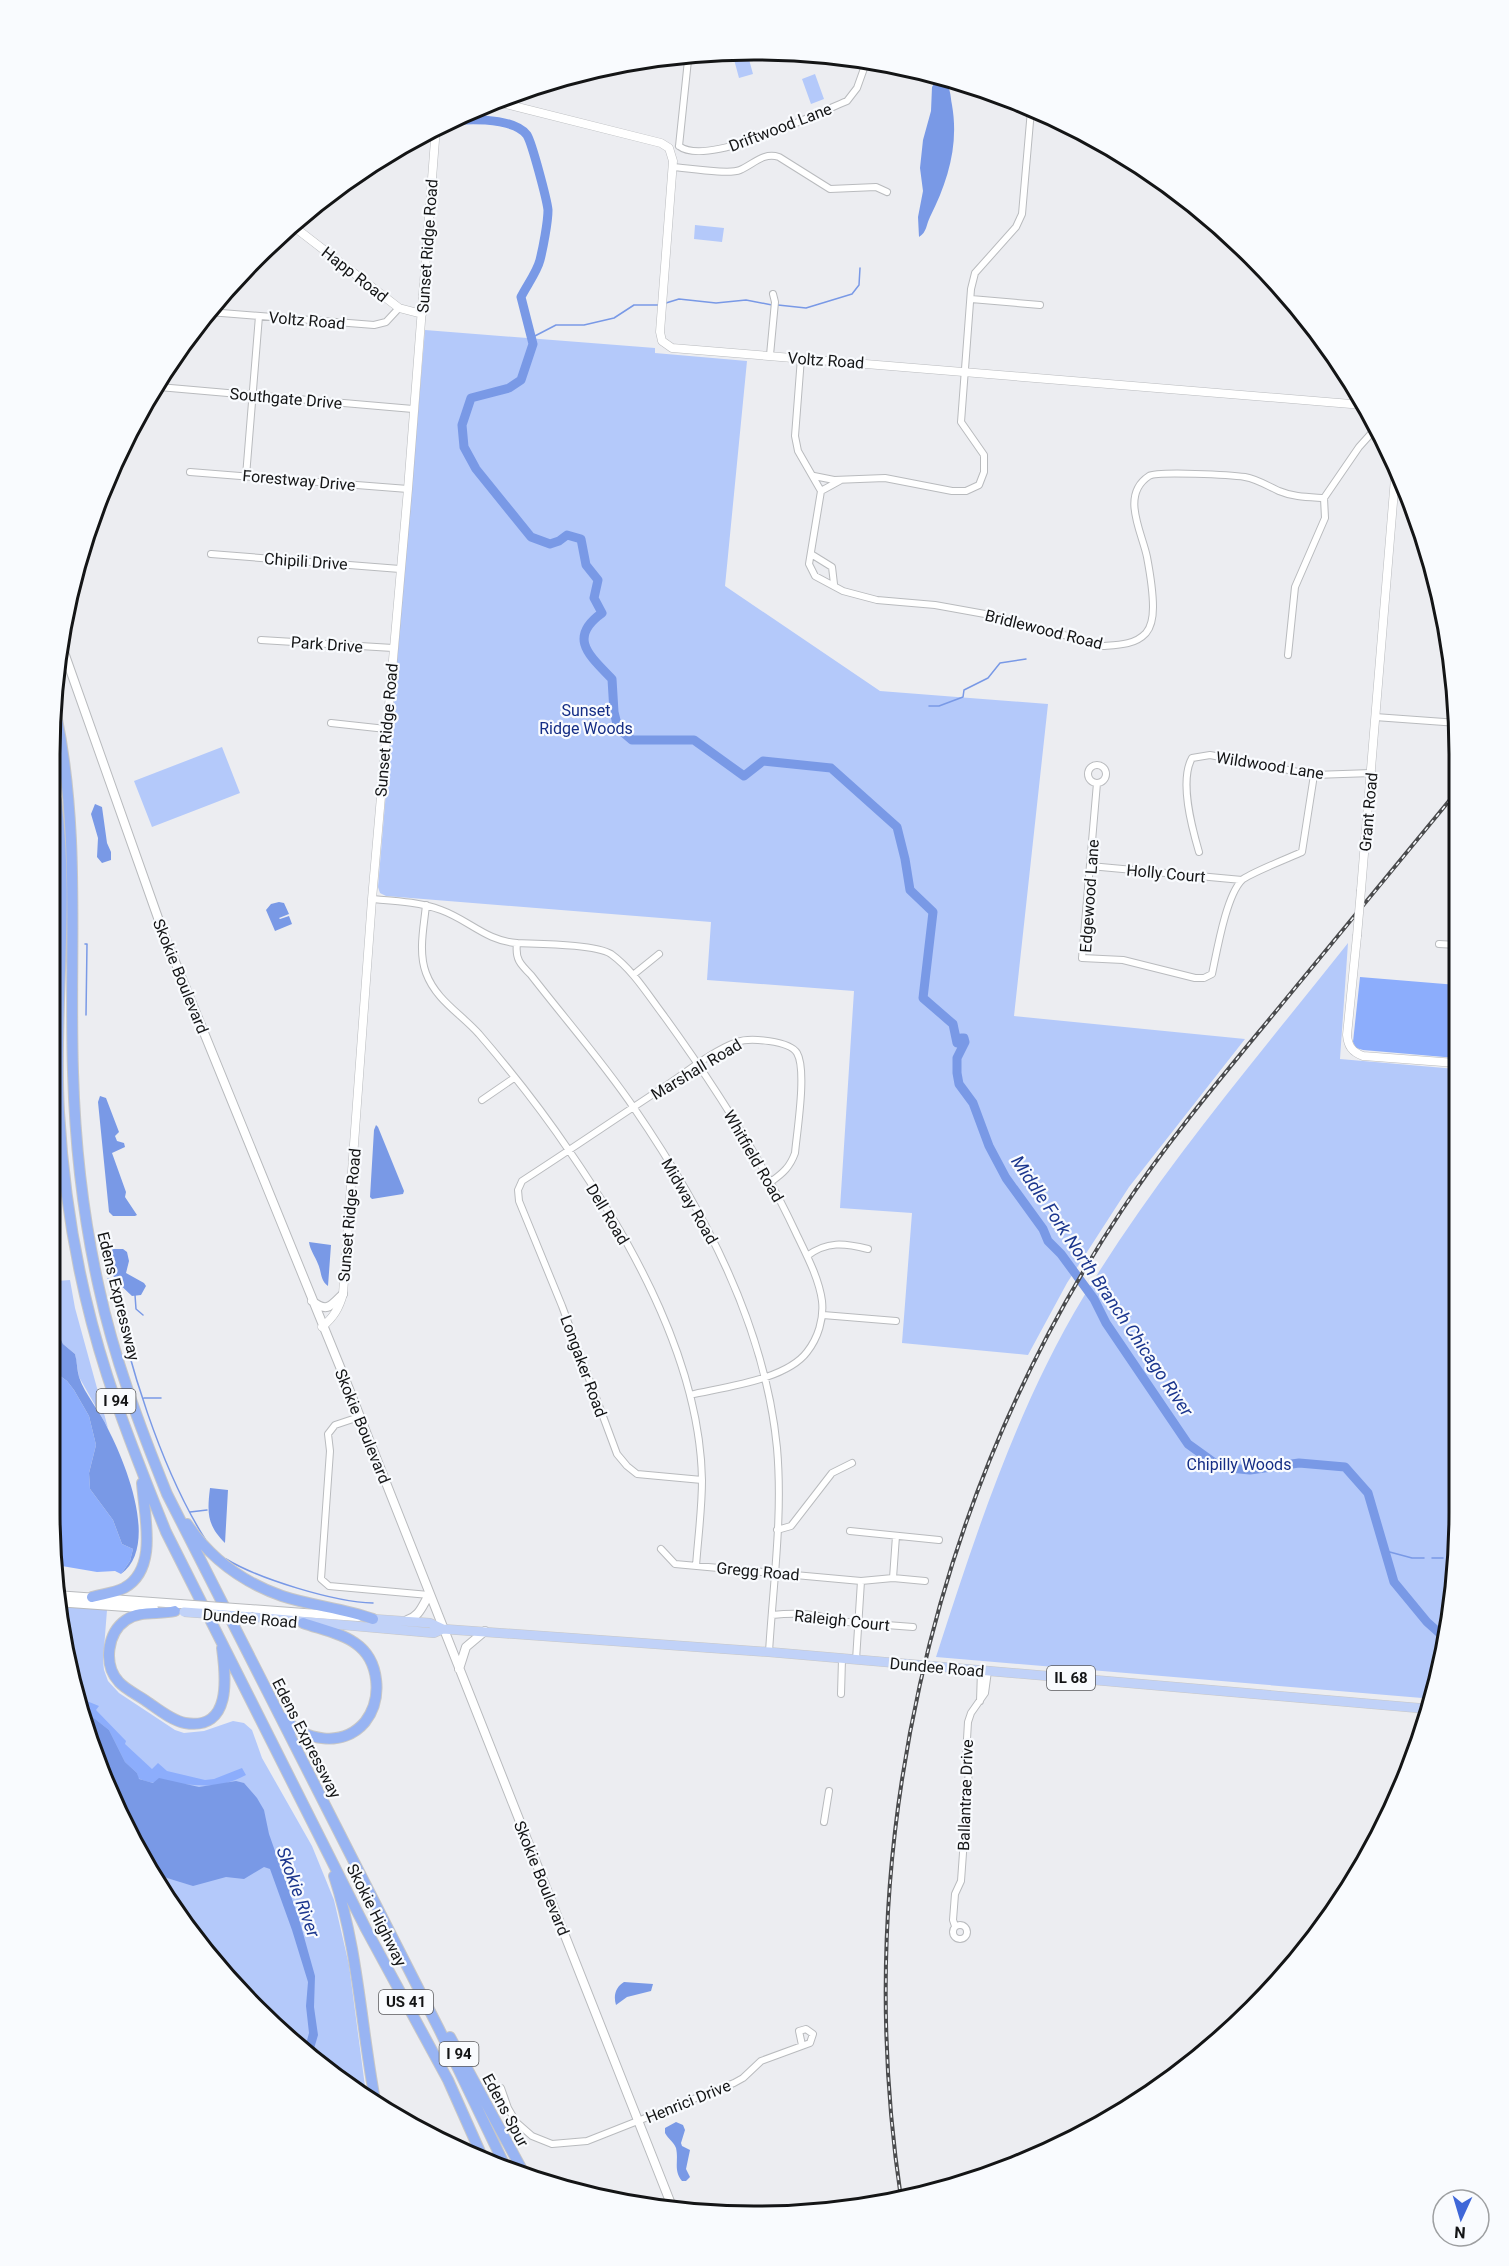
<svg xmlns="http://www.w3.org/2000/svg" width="1509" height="2266" font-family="Roboto,sans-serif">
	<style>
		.green { fill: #b4c9fa }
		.forest { fill: #8cadfc }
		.water { fill: #7999e6 }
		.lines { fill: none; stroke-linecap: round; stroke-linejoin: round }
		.stream { stroke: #7999e6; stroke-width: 1.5 }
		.river { stroke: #7999e6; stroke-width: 9 }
		.minor-casing { stroke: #b9bbbe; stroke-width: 8 }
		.tertiary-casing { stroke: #b9bbbe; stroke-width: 9 }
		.secondary-casing { stroke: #b9bbbe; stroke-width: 10 }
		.primary-casing { stroke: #c7c7c7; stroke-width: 10 }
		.motorway-casing { stroke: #c7c7c7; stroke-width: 12 }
		.minor { stroke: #fff; stroke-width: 6 }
		.tertiary { stroke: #fff; stroke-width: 8 }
		.secondary { stroke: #fff; stroke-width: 8 }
		.primary { stroke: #c1d2f8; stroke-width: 9 }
		.motorway { stroke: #98b4f3; stroke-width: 10 }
		.rail-casing { stroke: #4a4b4d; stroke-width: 4 }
		.rail { stroke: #f9fbfe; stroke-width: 1.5; stroke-dasharray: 4.5; stroke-linecap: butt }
		.tertiary-bridge-casing { stroke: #b9bbbe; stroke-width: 9; stroke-linecap: butt }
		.secondary-bridge-casing { stroke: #b9bbbe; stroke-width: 10; stroke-linecap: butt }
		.primary-bridge-casing { stroke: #c7c7c7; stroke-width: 10; stroke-linecap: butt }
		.tertiary-bridge { stroke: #fff; stroke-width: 8 }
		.secondary-bridge { stroke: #fff; stroke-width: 8 }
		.primary-bridge { stroke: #c1d2f8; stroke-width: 9 }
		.labels { text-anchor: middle; stroke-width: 4.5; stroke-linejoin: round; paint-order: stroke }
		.shield { fill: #f9fbfe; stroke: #595a5c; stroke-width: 1.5 }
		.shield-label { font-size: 15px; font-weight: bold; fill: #141516 }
		.street-label { font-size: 16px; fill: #141516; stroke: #f9fbfe }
		.park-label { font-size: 16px; fill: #142d85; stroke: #f9fbfe }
		.water-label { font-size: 18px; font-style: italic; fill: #1b368e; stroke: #f9fbfe }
		.rim { fill: none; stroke: #141516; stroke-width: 3 }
	</style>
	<rect width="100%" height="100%" fill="#ecedf1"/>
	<path class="green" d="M732 52H747L753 74 739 78Z
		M815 74 824 99 811 104 802 79Z
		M695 225 724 228 722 242 694 239Z
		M425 330 655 348V353L747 361 725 586 880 691 1048 704 1014 1016 1245 1039 1129 1187 1067 1283 1028 1355 902 1343 912 1213 840 1208 854 991 707 980 711 922 386 896 380 893 378 887Z
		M222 747 240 793 152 827 134 781Z
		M1348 943 1340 1059 1456 1069 1453 1604 1434 1699 936 1657C976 1533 1017 1407 1084 1296 1160 1170 1257 1058 1348 943Z
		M70 1280 75 1308 108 1428 79 1377 75 1354 63 1344 56 1329V1281Z
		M56 1605 107 1610 103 1661 104 1670 108 1681 119 1693 175 1730 184 1733 204 1731 233 1721 244 1723 252 1730 262 1758 312 1846 334 1900 349 1965 366 2094 325 2071 256 2010 169 1903 87 1738Z"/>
	<path class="forest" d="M1360 977 1457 985 1456 1058 1363 1050 1356 1048 1353 1042Z
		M56 1373 67 1381 74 1390 89 1416 96 1445 89 1473 90 1489 113 1520 122 1544 133 1549 130 1561 121 1574 115 1571 97 1572 56 1565Z
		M77 1697 99 1706 96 1710 126 1741 125 1744 152 1769 158 1763 167 1771 205 1780 214 1779 242 1768 246 1775C221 1788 208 1786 181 1784 166 1783 152 1785 138 1778L137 1773 125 1762 109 1730 80 1707Z"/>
	<path class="water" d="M942 80C951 85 950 95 952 105 959 145 948 181 930 217 926 225 927 232 919 237L918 217 923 191 920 168 923 140 931 111 932 87 935 82Z
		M95 804 102 807 107 843 111 852V860L102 863 97 857 98 838 91 814Z
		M279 902 284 903 289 914 279 918 280 919 289 916 292 924 275 931 266 910 271 904Z
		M100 1096 106 1098 119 1132 115 1136 117 1141 124 1143 125 1147 112 1153 126 1192 125 1197 137 1215 135 1216H113L109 1212 98 1102Z
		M376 1125 378 1127 404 1191 403 1194 372 1199 370 1197 374 1130Z
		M309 1242 331 1245 328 1286C320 1280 322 1273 318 1264 315 1256 310 1250 309 1242Z
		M113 1249H123L127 1252 129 1261 126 1273 144 1283 146 1286 141 1295 132 1296C119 1284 104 1271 108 1251Z
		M56 1329 63 1344 75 1354C77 1361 77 1370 79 1377 85 1395 100 1411 108 1429 125 1462 160 1546 121 1574L130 1561 133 1549 122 1544 113 1520 90 1489 89 1473 96 1445 89 1416 74 1390 67 1381 56 1373Z
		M210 1488 228 1490 225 1543C207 1525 207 1513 210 1488Z
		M80 1707 109 1730 125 1762 137 1773 139 1779 153 1783 159 1778 199 1787 236 1781 244 1783 257 1798 264 1810 269 1834 299 1919 315 1976 314 2007 318 2035 311 2059 304 2052 309 2033 306 2006 308 1982 292 1930 270 1869 264 1867 244 1879 226 1877 193 1886 167 1878 153 1869 88 1741 91 1730 84 1725Z
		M624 1982 653 1984 651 1991 627 1997 616 2005C613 1995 616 1987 624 1982Z
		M676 2122 683 2125 685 2130 681 2143 682 2146 690 2150 686 2169 690 2177 686 2181H682C673 2170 679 2161 676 2148 674 2142 668 2139 665 2133V2128Z"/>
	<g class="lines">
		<path class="stream" d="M666 303 679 299 716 303 746 300 772 305
			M778 305 806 308 852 294 859 285 860 268
			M531 338 556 325H584L614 318 634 305H658
			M929 706H939L963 697 964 690 988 678 1000 663 1026 659
			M85 944H87L86 1015
			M108 1279H111C128 1362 160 1467 205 1539
			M135 1295 136 1309 143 1315
			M144 1398H161
			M190 1512 207 1510
			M1386 1551 1412 1558H1424
			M1432 1558H1443
			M226 1559C259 1579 334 1602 373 1603"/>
		<path class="river" d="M439 124C459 117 514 117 527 135 532 143 547 200 548 210 548 222 543 248 540 260 537 272 527 285 521 297L533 344 521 380 509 388 471 398 462 425 464 447 476 469 531 537 550 544 559 541 567 535 581 539 586 565 598 580 594 598 602 613C567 638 590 656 612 679L614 712 618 728 632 740H694L744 776 763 761 831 768 897 827 905 859 910 890 933 912 923 998 953 1024 957 1043 961 1038H964L965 1042 957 1058V1073L959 1084 973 1103 989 1146 1006 1178 1043 1229 1048 1241 1061 1254 1094 1299 1106 1323 1188 1444 1220 1467 1250 1470 1299 1463 1345 1467 1368 1493 1394 1582 1427 1622 1446 1639"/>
		<g class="minor-casing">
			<path id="minor" d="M679 146C707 168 815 114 847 101L857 88 867 60
				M679 146 688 60 697 53
				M673 167C687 168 729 175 740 170 754 164 763 152 779 157L830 189 876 187 887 192
				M971 299 1040 305
				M209 312 374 325 386 322 399 308
				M770 355 775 302 773 294
				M801 358 795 436 798 451 821 491 809 564 815 576 843 591 858 595 877 600 935 605 996 616 1103 646C1118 645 1135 645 1146 633 1152 626 1153 615 1153 607 1153 590 1150 573 1147 557 1142 532 1120 495 1149 476 1157 471 1232 475 1245 477 1257 479 1268 486 1279 491 1293 497 1308 497 1324 498L1359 447 1377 427
				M159 387 413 409
				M190 472 408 489
				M246 476 259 316
				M814 476 834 480 885 478 952 491H966L979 485 984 472V455L961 422 971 289 975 273 1016 227 1022 214 1031 110
				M821 491 841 480
				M211 554 400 569
				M811 554 832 567 834 584
				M261 640 393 648
				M1288 655 1295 587 1325 518 1324 498
				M1375 717 1458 723
				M331 723 386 729
				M1088 774a9 9 0 1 1 18 0a9 9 0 1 1-18 0Z
				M1097 783 1082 958 1123 960 1195 978H1204L1212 974C1217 951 1226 896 1242 880 1248 874 1291 857 1302 852L1314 775
				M1199 852C1192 828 1179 781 1192 758L1210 755 1314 775 1372 773
				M1090 866 1242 880
				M372 899C396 901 419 902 441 910 469 920 486 941 517 943 515 959 520 964 531 975 565 1019 603 1062 634 1108 703 1209 765 1324 777 1448 783 1516 773 1585 769 1652
				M426 905C424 926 418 952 426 973 436 1000 460 1013 479 1034 510 1070 543 1112 570 1152 634 1245 700 1364 702 1480 702 1509 698 1538 696 1566
				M517 943C538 944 595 944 611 954 633 970 648 995 664 1016 714 1085 760 1156 796 1233 806 1254 819 1278 822 1301 824 1319 818 1338 807 1352 786 1380 724 1387 690 1395
				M1439 944 1457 945
				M633 975 659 954
				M482 1100 514 1078
				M807 1256C827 1241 844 1243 868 1249
				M823 1315 896 1321
				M359 1417 335 1425 328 1434 330 1451 321 1579 329 1586 429 1595
				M702 1480 637 1474 627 1466 617 1454 562 1306 519 1201 518 1190 522 1181C570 1150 618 1117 667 1085 688 1071 714 1050 737 1042 750 1037 790 1041 797 1053 807 1070 797 1131 795 1153 790 1167 783 1173 772 1181
				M777 1530 791 1526 832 1473 852 1463
				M850 1531 939 1540
				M661 1549 675 1564 861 1581 893 1578 925 1581
				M893 1578 896 1536
				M772 1615C792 1613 816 1612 834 1621L913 1627
				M856 1660 861 1581
				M841 1694 842 1659
				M980 1701 981 1671
				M824 1822 829 1791
				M953 1932a7 7 0 1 1 14 0a7 7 0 1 1-14 0Z
				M955 1926 953 1920 955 1894 961 1881 969 1769 966 1756 968 1722 971 1713 985 1693 988 1671
				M501 2088 508 2108 516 2122 532 2136 552 2144 587 2141 734 2083 743 2078 761 2061 810 2043 813 2034 806 2029 799 2031 802 2045"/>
		</g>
		<g class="tertiary-casing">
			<path id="tertiary" d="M498 102 661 143 669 148 673 161 660 332 662 341 672 348 1363 405
				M293 226 399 308 422 314
				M1361 890 1396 466
				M1357 936 1347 1035C1348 1046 1352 1052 1363 1056L1456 1063
				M322 1327C334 1317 339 1308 343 1294L372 899 408 489 436 127"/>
		</g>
		<g class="secondary-casing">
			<path id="secondary" d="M60 641 163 932 347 1384 673 2209
				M312 1301C327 1313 331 1306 343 1294
				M56 1595 180 1604
				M56 1602 154 1609
				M249 1609 358 1617
				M407 1620C420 1616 422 1606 429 1595
				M459 1669 466 1647 485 1631"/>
		</g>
		<g class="primary-casing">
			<path id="primary" d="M253 1617 434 1633 443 1629
				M373 1619 430 1623 443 1629 769 1652 1430 1709"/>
		</g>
		<g class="motorway-casing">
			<path id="motorway" d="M56 714C81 833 69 952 73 1072 75 1144 83 1217 99 1288 114 1358 140 1427 167 1494L439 2029 507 2170
				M56 800C70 903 53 1009 59 1112 64 1200 80 1291 107 1375 124 1428 145 1480 166 1532L366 1929 448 2080 485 2163
				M187 1524C210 1558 242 1582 282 1596 312 1606 343 1608 373 1619
				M92 1597C102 1594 114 1593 124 1588 159 1569 144 1515 142 1483
				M175 1611C159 1615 140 1610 126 1620 107 1633 103 1665 119 1682 126 1690 140 1696 149 1703 159 1710 173 1721 185 1723 232 1731 226 1677 222 1648
				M284 1718C304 1741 343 1748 365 1722 383 1699 380 1660 355 1643 341 1633 320 1629 303 1623
				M334 1876C358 1949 361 2025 375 2100
				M450 2037 526 2177"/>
		</g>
		<use href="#minor" class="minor"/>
		<use href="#tertiary" class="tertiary"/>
		<use href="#secondary" class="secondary"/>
		<use href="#primary" class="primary"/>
		<use href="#motorway" class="motorway"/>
		<g class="rail-casing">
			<path id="rail" d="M901 2198C850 1855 929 1500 1122 1210 1167 1142 1220 1079 1272 1016 1334 941 1396 866 1458 790"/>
		</g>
		<use href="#rail" class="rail"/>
		<g class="tertiary-bridge-casing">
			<path id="tertiary-bridge" d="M1357 936 1361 890"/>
		</g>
		<g class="secondary-bridge-casing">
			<path id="secondary-bridge" d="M180 1604 249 1609"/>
		</g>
		<g class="primary-bridge-casing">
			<path id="primary-bridge" d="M184 1612 253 1617"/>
		</g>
		<use href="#tertiary-bridge" class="tertiary-bridge"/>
		<use href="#secondary-bridge" class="secondary-bridge"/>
		<use href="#primary-bridge" class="primary-bridge"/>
	</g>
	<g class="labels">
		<g class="shield">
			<rect x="96.5" y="1389" width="39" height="24" rx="4.5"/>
			<rect x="1047" y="1666" width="48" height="24" rx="4.5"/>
			<rect x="379" y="1990" width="54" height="24" rx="4.5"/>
			<rect x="439.5" y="2042" width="39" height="24" rx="4.5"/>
		</g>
		<g class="shield-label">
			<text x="116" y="1406">I 94</text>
			<text x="1071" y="1683">IL 68</text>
			<text x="406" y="2007">US 41</text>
			<text x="459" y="2059">I 94</text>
		</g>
		<g class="street-label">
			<text transform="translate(780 127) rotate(-21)" y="6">Driftwood Lane</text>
			<text transform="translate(427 246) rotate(-86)" y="6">Sunset Ridge Road</text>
			<text transform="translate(355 274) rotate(38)" y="6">Happ Road</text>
			<text transform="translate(307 320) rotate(5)" y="6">Voltz Road</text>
			<text transform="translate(826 360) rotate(4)" y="6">Voltz Road</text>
			<text transform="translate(286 398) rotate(5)" y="6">Southgate Drive</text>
			<text transform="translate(299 480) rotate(5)" y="6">Forestway Drive</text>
			<text transform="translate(306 561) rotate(4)" y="6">Chipili Drive</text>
			<text transform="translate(1044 629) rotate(14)" y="6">Bridlewood Road</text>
			<text transform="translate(327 644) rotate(4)" y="6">Park Drive</text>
			<text transform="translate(386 730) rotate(-85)" y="6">Sunset Ridge Road</text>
			<text transform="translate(1270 765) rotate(9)" y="6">Wildwood Lane</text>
			<text transform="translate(1368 812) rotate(-85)" y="6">Grant Road</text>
			<text transform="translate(1166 873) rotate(5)" y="6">Holly Court</text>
			<text transform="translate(1089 896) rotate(-86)" y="6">Edgewood Lane</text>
			<text transform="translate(181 976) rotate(68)" y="6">Skokie Boulevard</text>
			<text transform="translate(696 1069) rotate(-31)" y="6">Marshall Road</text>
			<text transform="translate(754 1156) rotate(60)" y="6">Whitfield Road</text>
			<text transform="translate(690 1201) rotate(60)" y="6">Midway Road</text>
			<text transform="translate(608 1214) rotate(59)" y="6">Dell Road</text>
			<text transform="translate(349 1215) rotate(-85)" y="6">Sunset Ridge Road</text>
			<text transform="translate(119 1296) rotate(76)" y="6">Edens Expressway</text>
			<text transform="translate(584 1366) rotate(70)" y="6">Longaker Road</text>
			<text transform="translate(363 1426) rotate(68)" y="6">Skokie Boulevard</text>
			<text transform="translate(758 1571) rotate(5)" y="6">Gregg Road</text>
			<text transform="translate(250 1618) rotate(5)" y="6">Dundee Road</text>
			<text transform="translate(842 1620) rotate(6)" y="6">Raleigh Court</text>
			<text transform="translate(937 1667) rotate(5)" y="6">Dundee Road</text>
			<text transform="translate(307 1738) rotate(63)" y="6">Edens Expressway</text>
			<text transform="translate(965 1795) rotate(-88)" y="6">Ballantrae Drive</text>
			<text transform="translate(542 1878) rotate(68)" y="6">Skokie Boulevard</text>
			<text transform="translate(377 1915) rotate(63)" y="6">Skokie Highway</text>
			<text transform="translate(688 2101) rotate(-22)" y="6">Henrici Drive</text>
			<text transform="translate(506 2110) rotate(62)" y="6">Edens Spur</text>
		</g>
		<g class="park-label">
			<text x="586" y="716">Sunset<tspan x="586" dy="18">Ridge Woods</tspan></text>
			<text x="1239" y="1470">Chipilly Woods</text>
		</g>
		<g class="water-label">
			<text transform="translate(1102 1286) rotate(56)" y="6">Middle Fork North Branch Chicago River</text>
			<text transform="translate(298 1892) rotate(70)" y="6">Skokie River</text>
		</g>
	</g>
	<path d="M0 0H1509V2266H0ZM754 60H755A694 694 0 0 1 1449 754V1512A694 694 0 0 1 755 2206H754A694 694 0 0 1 60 1512V754A694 694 0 0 1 754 60Z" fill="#f9fbfe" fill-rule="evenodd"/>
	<path class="rim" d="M754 60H755A694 694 0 0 1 1449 754V1512A694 694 0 0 1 755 2206H754A694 694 0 0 1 60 1512V754A694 694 0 0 1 754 60Z"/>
	<g transform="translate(1461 2218) rotate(184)"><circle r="28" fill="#f9fbfe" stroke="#9d9fa1" stroke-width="1.5"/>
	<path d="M0-4.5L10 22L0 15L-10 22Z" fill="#3f67d8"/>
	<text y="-9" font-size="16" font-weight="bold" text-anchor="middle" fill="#141516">N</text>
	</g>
</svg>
